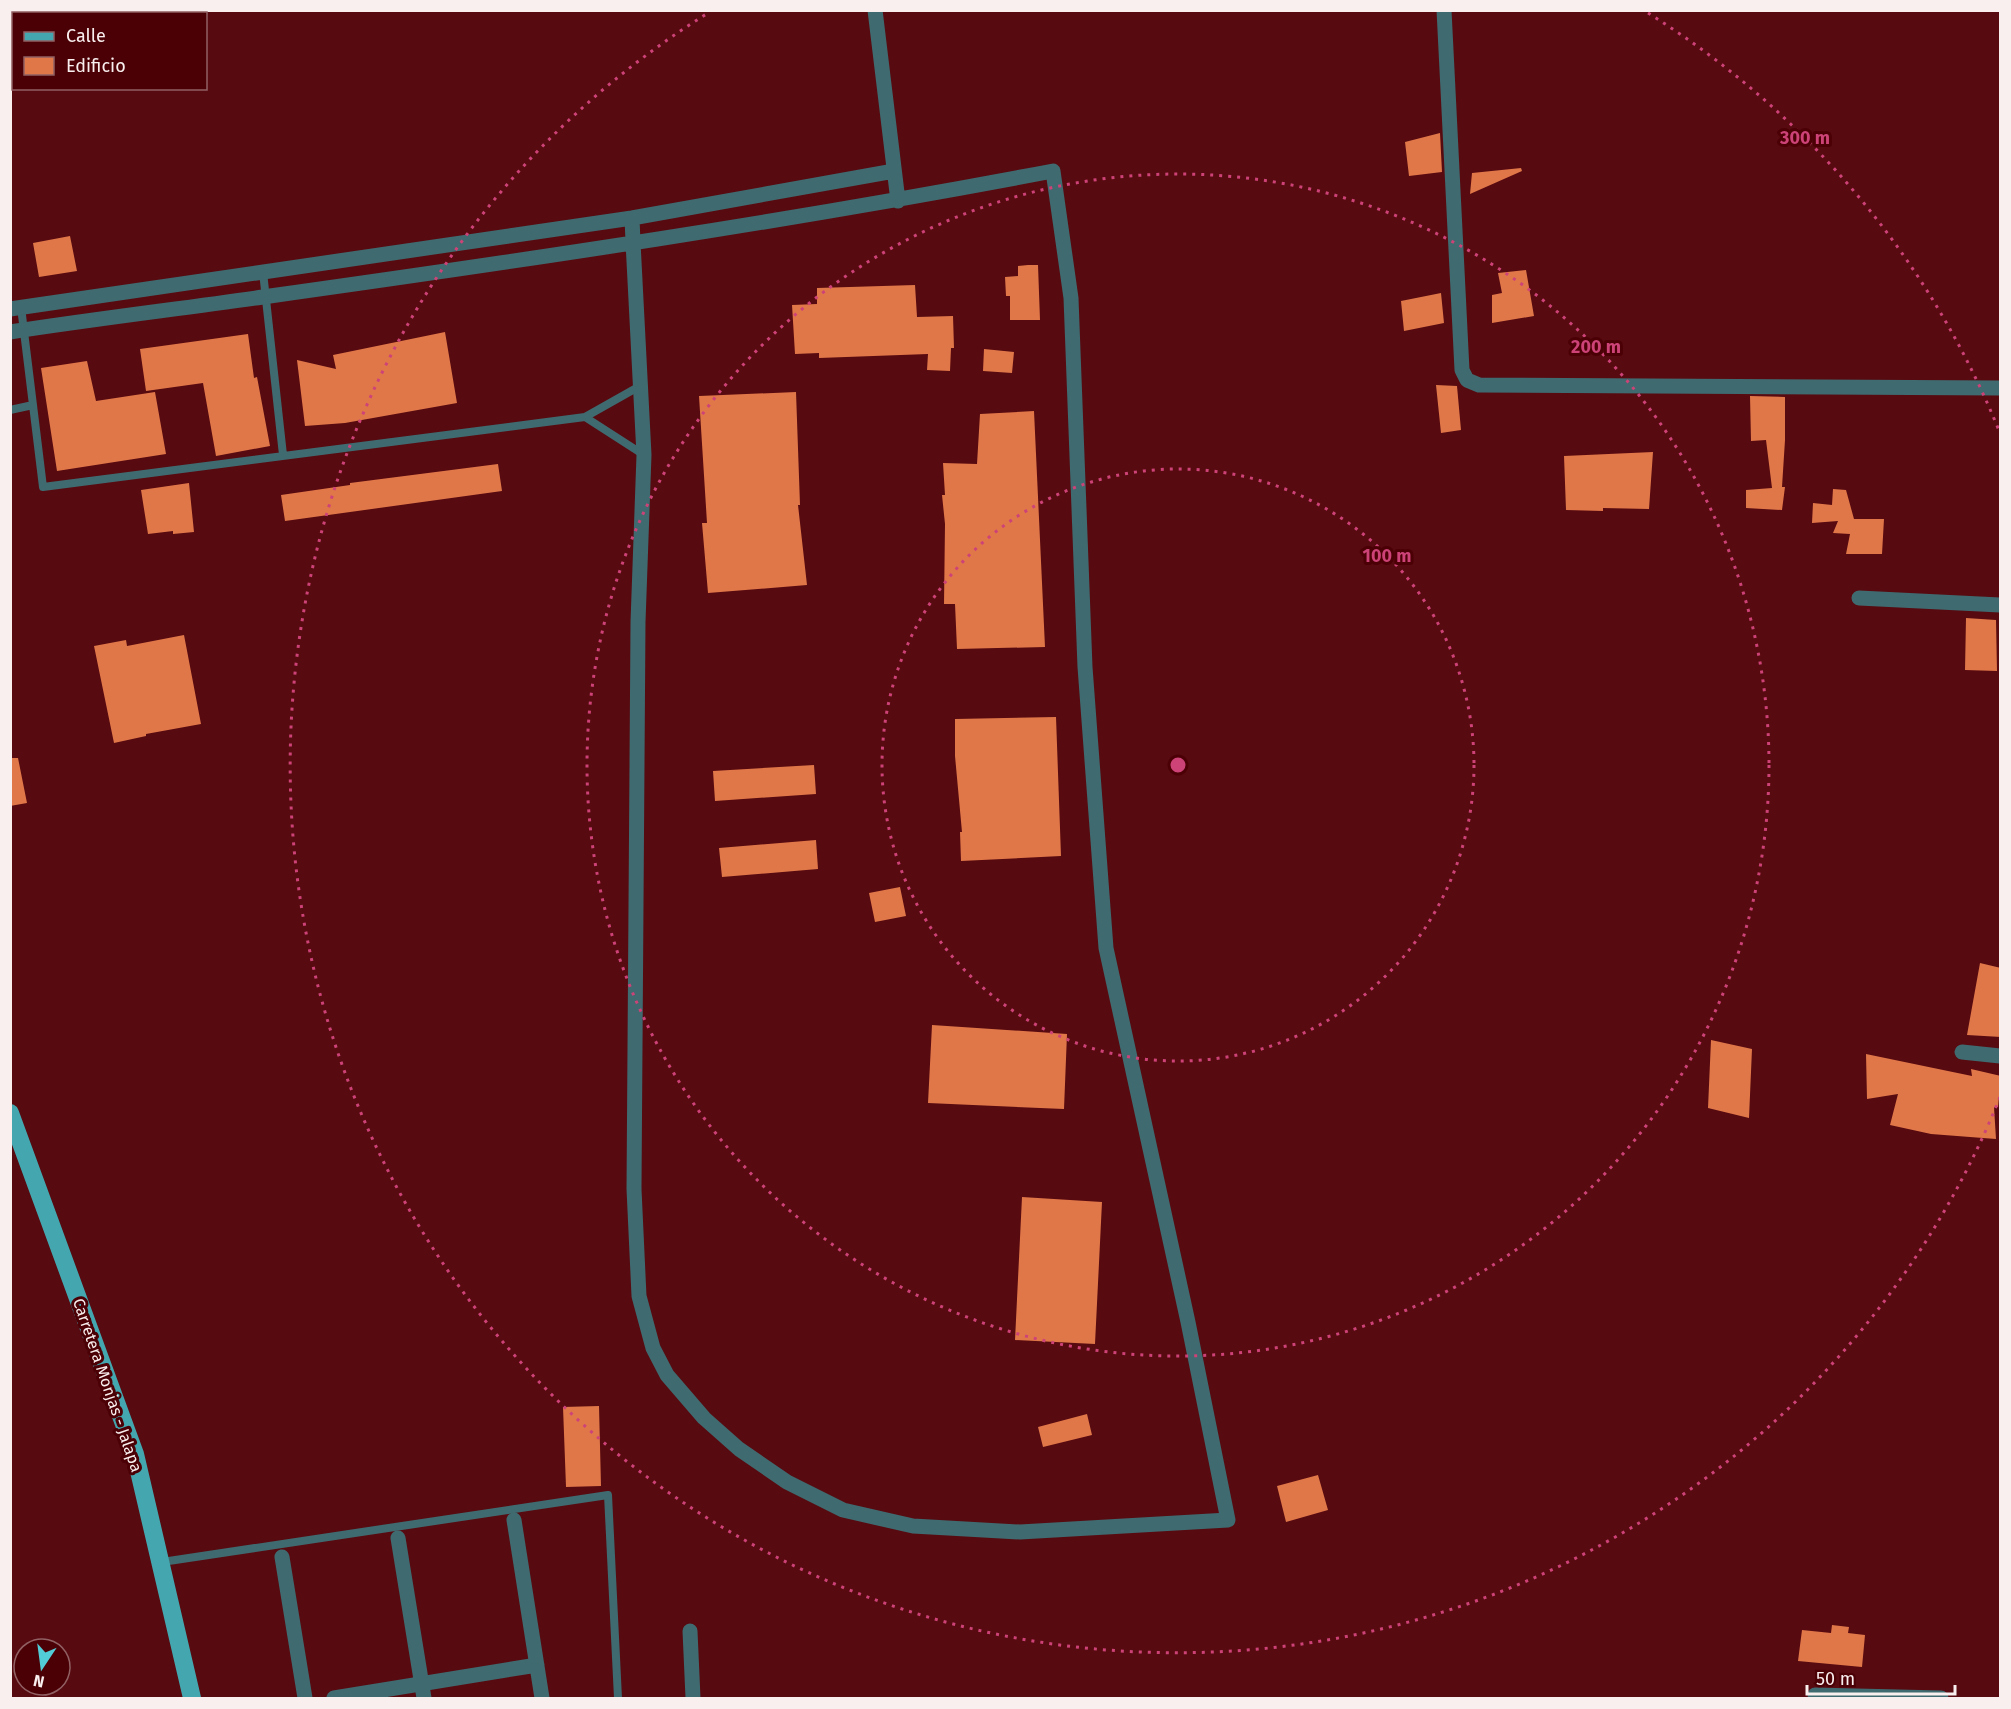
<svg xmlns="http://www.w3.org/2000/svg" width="2011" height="1709" font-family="'Fira Sans',sans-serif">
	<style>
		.building { fill: #e07749 }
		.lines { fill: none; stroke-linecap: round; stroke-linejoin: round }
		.lane { stroke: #3f6a6f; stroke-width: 8 }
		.street { stroke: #3f6a6f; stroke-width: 15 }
		.primary { stroke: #44a7af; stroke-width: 18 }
		.ring { fill: none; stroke: #cd4378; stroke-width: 3; stroke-dasharray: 3 6 }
		.labels { text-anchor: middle; stroke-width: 6; stroke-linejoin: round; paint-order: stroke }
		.street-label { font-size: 16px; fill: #f9efee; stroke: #4b0006 }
		.centre { fill: #cd4378; stroke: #4b0006; stroke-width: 3 }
		.ring-label { font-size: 18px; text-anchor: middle; font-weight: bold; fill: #cd4378; stroke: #4b0006; stroke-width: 6; stroke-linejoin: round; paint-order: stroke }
	</style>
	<rect width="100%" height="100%" fill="#570a10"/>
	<path class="building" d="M1440 133 1442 172 1409 176 1405 142Z
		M1521 168 1522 171 1470 194 1472 173Z
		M70 236 77 271 39 277 33 243Z
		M1028 265H1038L1040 320H1010V296H1006L1005 277 1018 276V266Z
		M1526 270 1534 316 1492 323V295L1502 293 1498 273Z
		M915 285 917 317 953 316 954 348H951L950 371 927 370 928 354 819 358V353L795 354 792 305 817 304V288Z
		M1441 293 1444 323 1404 331 1401 301Z
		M445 332 457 403 345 423 305 426 297 360 336 369 333 355Z
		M248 334 254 378 257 377 270 446 216 456 203 383 146 391 140 349Z
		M984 349 1014 352 1012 373 983 371Z
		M87 361 96 401 155 392 166 454 57 471 41 368Z
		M1436 385 1457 386 1461 430 1441 433Z
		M796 392 800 505H798L807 585 708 593 702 523H707L699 396Z
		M1750 396 1785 397V440L1782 487H1785L1782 510 1746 508V490L1772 488 1766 440 1751 441Z
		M1034 411 1045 647 957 649 955 604H944L945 524 942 495H945L943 463 977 464 980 414Z
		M1653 452 1649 509 1603 508V511L1566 510 1564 456Z
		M498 464 502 491 285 521 281 495 350 485V483Z
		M189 483 194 532 173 534V531L148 534 141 490Z
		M1833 489 1846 490 1854 519H1884L1882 554H1846L1850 534 1833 533 1838 521 1812 523 1813 503 1832 505Z
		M1966 618 1996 620 1997 671 1965 670Z
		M184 635 201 724 146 734V736L114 743 94 646 126 640 127 646Z
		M1056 717 1061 856 961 861 960 832H962L955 756V719Z
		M10 758H18L27 803 10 806Z
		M814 765 816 794 715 801 713 771Z
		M816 840 818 869 722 877 719 848Z
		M900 887 906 916 875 922 869 893Z
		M1980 963 2001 968V1037L1967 1035Z
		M932 1025 1067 1034 1064 1109 928 1103Z
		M1711 1040 1752 1049 1749 1118 1708 1108Z
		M1866 1054 1972 1076 1971 1069 2001 1076 1998 1107H1994L1996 1139 1931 1134 1890 1125 1898 1094 1867 1099Z
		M1022 1197 1102 1202 1095 1344 1015 1340Z
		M599 1406 601 1486 566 1487 563 1407Z
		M1087 1414 1092 1435 1043 1447 1038 1427Z
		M1318 1475 1328 1510 1286 1522 1277 1486Z
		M1832 1625 1849 1627 1848 1633 1865 1635 1862 1667 1798 1661 1802 1630 1831 1633Z"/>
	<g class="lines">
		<path class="lane" d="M263 272 283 455
			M21 307 43 487 585 417 640 386
			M10 410 33 405
			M585 417 644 455
			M162 1562 608 1495 618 1698"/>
		<path class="street" d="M875 10 898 201
			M1444 10 1462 370 1467 380 1479 385 2000 388
			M10 309 632 218 894 171
			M10 332C94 319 179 309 263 297 527 260 791 221 1053 171L1071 298 1085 667 1106 948 1188 1322 1228 1520 1020 1532 913 1526 843 1510 787 1482 739 1449 704 1418 667 1375 653 1348 639 1296 634 1189 638 622 644 455 633 242 632 218
			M1859 598 2000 605
			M1962 1052 2000 1056
			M514 1520 542 1698
			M398 1538 424 1698
			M282 1557 305 1698
			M690 1631 693 1698
			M1815 1695 1941 1698
			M334 1698 537 1665"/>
		<path class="primary" d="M10 1113 135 1454 192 1698"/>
	</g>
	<g class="ring">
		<circle cx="1178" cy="765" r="296"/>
		<circle cx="1178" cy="765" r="591"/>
		<path d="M2000 1097A887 887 0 1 1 708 13M1648 13A887 887 0 0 1 2000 433"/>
	</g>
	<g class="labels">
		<g class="street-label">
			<text transform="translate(108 1385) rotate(71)" y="6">Carretera Monjas - Jalapa</text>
		</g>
	</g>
	<circle cx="1178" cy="765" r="9" class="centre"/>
	<g class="ring-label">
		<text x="1805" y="144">300 m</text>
		<text x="1596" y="353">200 m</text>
		<text x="1387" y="562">100 m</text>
	</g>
	<rect width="2011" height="1709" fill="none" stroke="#f9efee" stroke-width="24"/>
	<rect x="12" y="12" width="195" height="78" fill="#4b0006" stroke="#916063" stroke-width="1.5"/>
	<rect x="24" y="32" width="30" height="9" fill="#44a7af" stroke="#916063" stroke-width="1.5"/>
	<text x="66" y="42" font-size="18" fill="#f9efee">Calle</text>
	<rect x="24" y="57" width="30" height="18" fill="#e07749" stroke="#916063" stroke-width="1.5"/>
	<text x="66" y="72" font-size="18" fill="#f9efee">Edificio</text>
	<g transform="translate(42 1667) rotate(193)"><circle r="28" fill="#4b0006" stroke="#916063" stroke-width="1.5"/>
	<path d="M0-4.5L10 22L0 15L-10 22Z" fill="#52ccd6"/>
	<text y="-9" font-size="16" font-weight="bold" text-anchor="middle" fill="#f9efee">N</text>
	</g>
	<path d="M1807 1685v9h148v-9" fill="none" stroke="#f9efee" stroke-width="3"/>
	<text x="1816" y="1685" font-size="18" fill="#f9efee" stroke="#4b0006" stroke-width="4.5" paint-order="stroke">50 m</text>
</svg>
